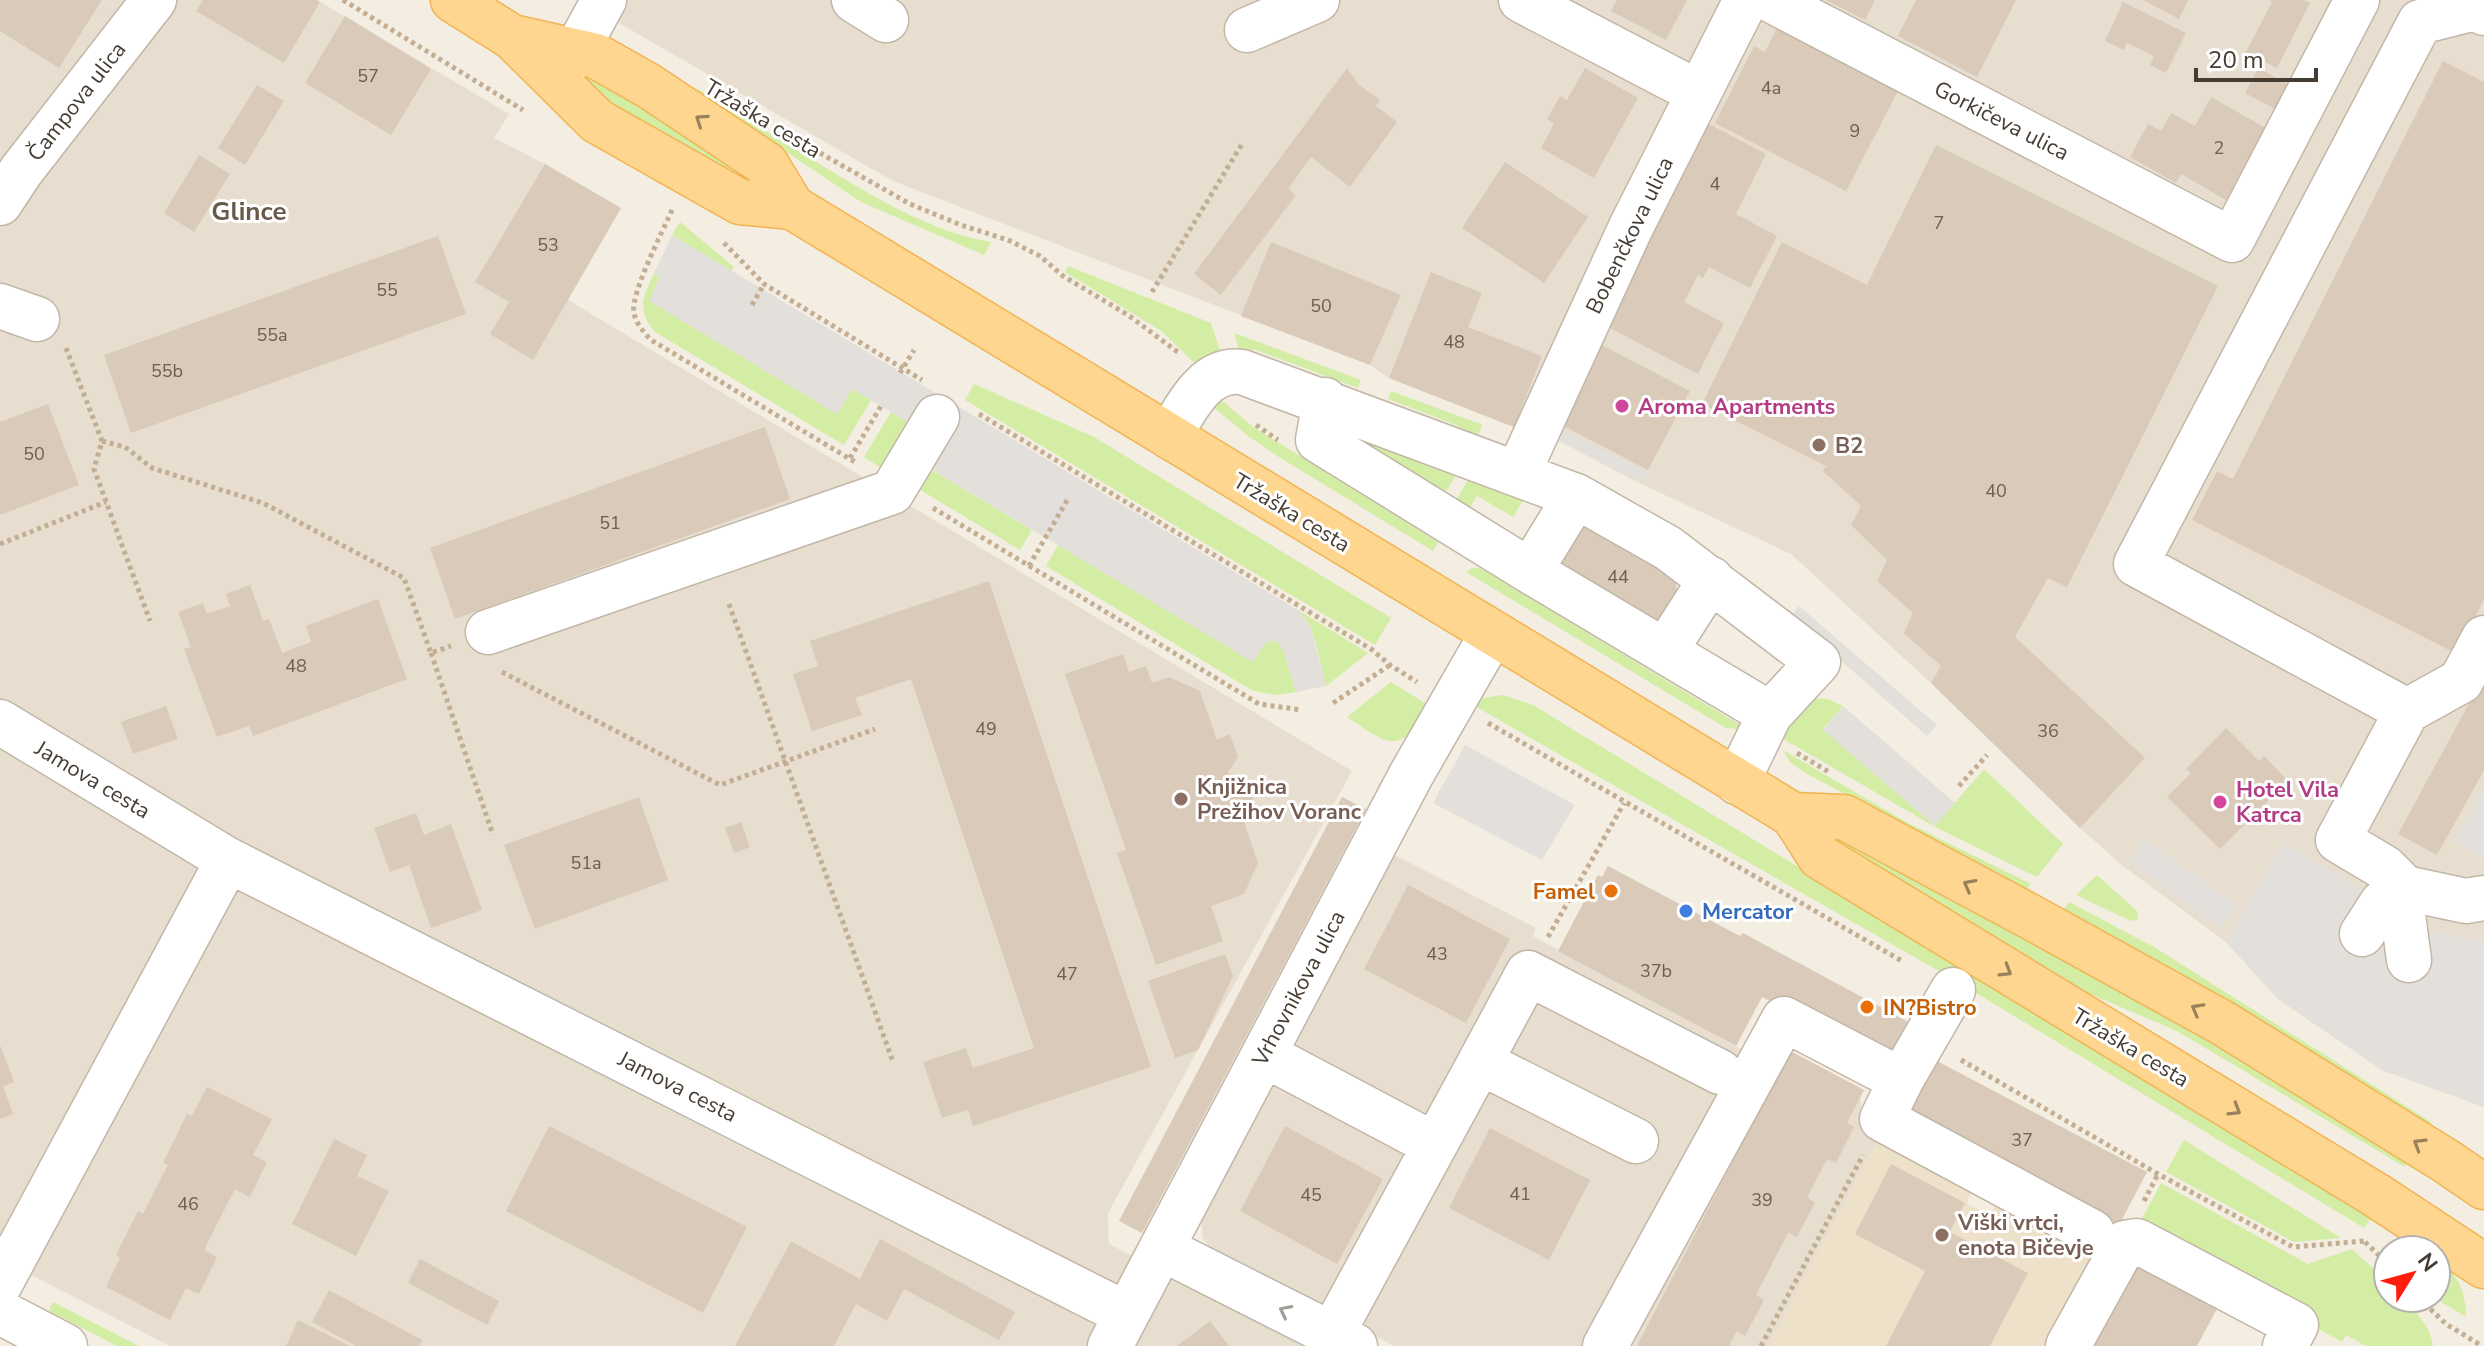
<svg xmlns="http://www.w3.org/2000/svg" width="2484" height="1346" font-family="'Nunito Sans',sans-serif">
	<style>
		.residential { fill: #e8decf }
		.education { fill: #eee1ca }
		.green { fill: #d3eda5 }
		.parking { fill: #e3dfdb }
		.building { fill: #d9cab9 }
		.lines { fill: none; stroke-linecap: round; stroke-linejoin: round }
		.minor-casing { stroke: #c2b6a7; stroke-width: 47 }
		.major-casing { stroke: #f1b452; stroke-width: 47 }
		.path { stroke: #c3ae93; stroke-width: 5; stroke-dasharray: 4 4; stroke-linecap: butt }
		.minor { stroke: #fff; stroke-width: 44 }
		.major { stroke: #ffd68f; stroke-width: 44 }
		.oneway { stroke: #99815c }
		.oneway2 { stroke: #a29e98 }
		.hotel-dot { fill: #d1479c; stroke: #fff; stroke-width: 3 }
		.education-dot { fill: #8d6e63; stroke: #fff; stroke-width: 3 }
		.food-dot { fill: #e8710a; stroke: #fff; stroke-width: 3 }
		.shop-dot { fill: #3f7fe0; stroke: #fff; stroke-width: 3 }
		.labels { text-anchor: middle; stroke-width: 6; stroke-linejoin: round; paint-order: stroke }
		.number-label { font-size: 18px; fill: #6a6054 }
		.street-label { font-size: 22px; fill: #453c32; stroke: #fff }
		.hotel-label { font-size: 22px; font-weight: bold; fill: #b23c85; stroke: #fff; text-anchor: start }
		.education-label { font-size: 22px; font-weight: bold; fill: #785e54; stroke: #fff; text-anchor: start }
		.food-label { font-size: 22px; font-weight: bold; fill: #c56008; stroke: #fff; text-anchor: end }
		.shop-label { font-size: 22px; font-weight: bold; fill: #366cbe; stroke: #fff; text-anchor: start }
		.quarter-label { font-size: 26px; font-weight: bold; fill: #695948; stroke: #fff }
	</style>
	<rect width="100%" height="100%" fill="#f3ede2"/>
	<path class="residential" d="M0 0H317L509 114 494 138 545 164 621 208 568 300 1352 771 1108 1213 1109 1244 1311 1346H170L0 1259Z
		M579 0H2484V1107L2382 1070 2278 999 2226 942 2123 866 2080 828 1933 685 1791 554 1635 481 1554 438 1513 427 1389 378 1370 365 893 181Z
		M1385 850 1536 928 1533 936 1779 1070 1790 1051 1864 1090 1860 1098 1866 1134 1878 1141 1772 1340 1774 1346H1394L1213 1252 1203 1238 1201 1216Z"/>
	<path class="education" d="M1878 1141 1972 1187 1967 1204 1990 1215 1997 1203 2093 1255 2045 1346H1774L1772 1340Z"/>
	<path class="green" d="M585 72 636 102 753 180V184L605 103 593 91 585 76Z
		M698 89C738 114 778 138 818 163 872 196 928 231 991 242L984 255 861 202 696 91Z
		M680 222 734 267 731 271 672 235Z
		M1068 266 1211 323 1221 354 1198 366 1160 330 1065 272Z
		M654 273 660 276 650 301 837 414 852 388 871 400 844 445 655 332C636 309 643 298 654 273Z
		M1234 333 1361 380 1358 388 1253 349 1248 359 1242 358Z
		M974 384 1094 437 1391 618 1375 645 965 400Z
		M1391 391 1483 425 1473 444 1456 437 1459 426 1388 399Z
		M1219 398 1253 427 1438 542 1433 551 1279 457 1248 436 1212 406Z
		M891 412 913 425 886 471 864 457Z
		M1361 435 1462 465 1442 498 1358 441Z
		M925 466 1032 530 1020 550 914 486Z
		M1474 470 1542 504 1543 510 1524 499 1513 517 1477 496 1466 514 1453 505Z
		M1058 545 1253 662C1259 654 1264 638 1277 641L1284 652 1296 692 1276 695 1253 691 1046 566Z
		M1473 568H1480L1740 725 1738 729 1726 728 1466 572Z
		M1298 610 1368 653 1326 686C1319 661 1317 629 1298 610Z
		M1391 682 1433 708C1397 753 1393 748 1347 717Z
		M1503 695 1533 705 2372 1217 2364 1228 1958 982 1473 705 1483 698Z
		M1814 698 1828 699 1843 706 1823 729 1935 826 1984 769 2063 844 2037 877 1935 827 1780 737 1782 723Z
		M1783 750 1908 823 2031 884 2024 891 1802 771 1789 761Z
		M1835 836 2108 982 2232 1053 2408 1162 2405 1167 2177 1031 2078 989 1832 842Z
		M2097 875 2138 912 2137 920 2131 921 2076 895Z
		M2069 902 2154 947 2431 1122 2430 1127 2062 911Z
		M2184 1140 2341 1238 2294 1242 2166 1172Z
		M2161 1183 2308 1264 2352 1249 2388 1282V1298H2403C2416 1313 2431 1326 2433 1346H2366L2346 1335 2342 1342 2137 1228Z
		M2436 1256C2456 1272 2466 1291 2466 1317L2435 1298Z
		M53 1302 139 1346H117L49 1311Z"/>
	<path class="parking" d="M672 235 1298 610 1310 625 1326 686 1296 692 1284 652 1277 641H1270L1266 643 1253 662 899 450 913 425 852 389 837 414 649 301 660 277 654 273Z
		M1554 426 1651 474 1635 481 1554 438Z
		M1799 606 1937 725 1927 736 1790 616Z
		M1843 706 1955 803 1935 826 1823 730Z
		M1465 745 1575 805 1542 860 1433 803Z
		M2484 787V859L2455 841Z
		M2144 838 2237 906 2220 929 2128 860Z
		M2283 842 2433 933 2484 940V1107L2382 1070 2278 999 2226 942Z"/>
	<path class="building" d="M0 0H102L59 68 0 31Z
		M203 0H317L320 2 284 63 196 11Z
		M1617 0H1687L1666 40 1611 11Z
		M1826 0H1875L1865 20Z
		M1916 0H2016L1977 77 1898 36Z
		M2143 0H2188L2179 19Z
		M2268 0H2304L2310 3 2277 68 2246 52 2272 2Z
		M2123 2 2186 33 2166 73 2150 65 2154 56 2127 43 2124 50 2105 41Z
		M345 16 431 69 391 135 305 83Z
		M1777 28 1898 91 1846 191 1715 123 1754 46 1765 52Z
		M2443 61 2484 82V599L2457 654 2192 520 2217 471 2233 479Z
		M1347 68 1358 84 1380 100 1376 106 1397 122 1350 187 1311 157 1288 189 1296 195 1221 295 1194 274Z
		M1585 68 1638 98 1594 178 1541 148 1554 124 1547 119 1560 96 1567 100Z
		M2258 68 2296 89 2283 113 2245 93Z
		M257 85 284 101 245 165 218 148Z
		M2211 97 2266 128 2226 200 2181 174 2176 183 2130 157 2148 124 2161 131 2171 113 2195 126Z
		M1709 124 1766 154 1736 214 1777 236 1750 288 1709 267 1703 278 1698 275 1684 302 1724 323 1698 374 1606 326Z
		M1936 145 2218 286 2067 587 2048 578 2015 637 2145 758 2080 828 1931 683 1941 666 1904 633 1913 613 1877 581 1887 560 1851 525 1861 506 1823 471 1826 466 1702 404 1782 242 1867 285Z
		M199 155 230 174 194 232 164 213Z
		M1505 162 1588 217 1544 283 1462 228Z
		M545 164 621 208 533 360 490 334 509 302 475 282Z
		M438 236 466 314 131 433 104 355Z
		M1271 242 1401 295 1370 365 1241 316Z
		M1431 272 1482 293 1468 327 1542 356 1514 427 1389 378Z
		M1594 341 1690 391 1648 470 1554 421Z
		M48 404 79 485 0 515V422Z
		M765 427 790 499 455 619 430 548Z
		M1586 525 1675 575 1677 592 1669 612 1657 622 1557 562 1577 529Z
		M989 581 1151 1067 973 1126 968 1110 942 1118 923 1062 966 1048 973 1068 1034 1048 911 679 855 698 862 715 812 731 793 674 818 666 810 641Z
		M250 585 263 621 269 619 282 653 311 642 306 626 378 599 407 679 253 736 249 726 217 737 184 649 191 647 178 612 203 603 207 614 230 606 226 594Z
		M1123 654 1129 672 1146 666 1152 683 1169 677 1200 691 1217 740 1230 734 1238 757 1228 772 1232 784 1249 788 1257 810 1242 816 1258 863 1244 894 1211 906 1223 941 1156 965 1117 853 1126 850 1065 674Z
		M2484 676V770L2437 855 2398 834Z
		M166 706 178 739 133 754 121 722Z
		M2226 728 2259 761 2264 756 2288 781 2220 849 2167 797 2191 773 2186 769Z
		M639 797 668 880 535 929 504 845Z
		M1342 797 1366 809 1142 1233 1119 1221Z
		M416 813 424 835 451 824 482 910 431 928 409 865 390 872 374 828Z
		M741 822 750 847 734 853 725 828Z
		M1608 866 1736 934 1741 936 1743 933 1916 1026 1894 1067 1762 997 1736 1046 1558 951 1598 875 1602 877Z
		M1408 885 1510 939 1466 1023 1364 969Z
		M1225 954 1233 976 1198 1050 1175 1058 1148 981Z
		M0 1045 14 1082 3 1086 13 1114 0 1119Z
		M1790 1051 1864 1090 1847 1123 1854 1127 1836 1163 1827 1159 1807 1198 1815 1202 1797 1237 1788 1233 1756 1295 1764 1300 1745 1336 1737 1331 1729 1346H1637Z
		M1924 1054 2147 1172 2119 1225 1897 1107Z
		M207 1087 272 1119 253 1155 267 1162 250 1197 235 1189 204 1250 217 1257 199 1294 186 1288 170 1320 106 1287 120 1258 116 1255 138 1211 143 1214 168 1165 163 1163 187 1114 192 1116Z
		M549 1126 747 1227 703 1313 506 1211Z
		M1285 1126 1383 1179 1337 1264 1240 1211Z
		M1490 1128 1590 1180 1549 1260 1449 1208Z
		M334 1139 367 1155 357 1176 389 1191 356 1256 292 1224Z
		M1891 1164 1965 1203 1950 1232 2028 1273 1990 1346H1886L1925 1271 1855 1234Z
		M880 1239 1015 1312 999 1340 904 1289 887 1321 856 1304 834 1346H735L791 1241 860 1279Z
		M2137 1258 2220 1303 2197 1346H2090Z
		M420 1259 499 1301 487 1325 408 1283Z
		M329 1290 422 1340 419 1346H356L312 1322Z
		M298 1320 350 1346H286Z
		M1210 1321 1229 1346H1177Z"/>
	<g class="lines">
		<g class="minor-casing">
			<path id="minor" d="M854 0 886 20
				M1521 0 1699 93
				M1771 0 2232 240 2357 0
				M2484 13 2475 8 2420 22 2136 564 2407 711 2338 840 2385 868 2405 888 2466 901 2484 898
				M1247 30 1317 0
				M555 79 576 51 604 0
				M0 203 21 171 154 0
				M0 306 37 319
				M1325 400 1318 440 1530 571 1770 714 1737 782
				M1169 436C1186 409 1204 367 1242 372L1576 496 1668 548 1818 662 1770 714
				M1518 473 1631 227 1746 0
				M1530 571 1576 496
				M488 632 892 492 937 417
				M1665 651 1711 579
				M2407 711 2461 681 2484 638
				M0 722 228 860
				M2405 888 2403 915 2409 960
				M2362 934 2382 903 2405 888
				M1480 1062 1528 973 1720 1072
				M1282 1064 1435 1145
				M1901 1080 1953 990
				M1163 1249 1355 1346
				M0 1284 228 860 1126 1314
				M0 1312 65 1346
				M1332 1334 1480 1062 1636 1141
				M1110 1346 1411 775 1492 634
				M1605 1346 1784 1019 1901 1080 1882 1119 2092 1232
				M2068 1346 2125 1243 2137 1241 2296 1325 2285 1346"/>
		</g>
		<g class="major-casing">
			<path id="major" d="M453 0 512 37 597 121 740 202 792 207 858 247 1793 815 1820 857 2376 1195 2484 1266
				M512 37 596 56 649 86 766 164 792 207
				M1793 815 1844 817 2029 916 2221 1022 2446 1161 2484 1187"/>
		</g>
		<path class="path" d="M343 0 523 110
			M806 145 910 204 961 225 1008 240 1040 256 1063 276 1128 315 1179 353
			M672 210C663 231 630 294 634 313 636 324 644 332 651 340L855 462
			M724 243 764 284 922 380
			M1152 292 1242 144
			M752 305 764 284
			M66 348 102 441 94 469 150 621
			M900 373 914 350
			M979 414 1371 649 1390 665 1417 682
			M1256 425 1278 440
			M102 441 125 447 152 468 263 503 404 578 431 653 451 646
			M850 458 881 406
			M933 508 1259 704 1302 710
			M0 544 106 502
			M1029 566 1069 497
			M729 604 893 1062
			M431 653 493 835
			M502 672 720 785 875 729
			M1333 703 1390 665
			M1488 723 1902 961
			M1797 753 1829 772
			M1959 786 1987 755
			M1548 937 1624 803
			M1961 1060 2158 1174 2293 1247 2364 1241
			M2144 1201 2158 1174
			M2365 1242 2388 1264
			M2419 1298 2446 1324 2482 1346
			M1761 1346 1863 1155"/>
		<use href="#minor" class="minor"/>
		<use href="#major" class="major"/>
	</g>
	<defs><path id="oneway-chevron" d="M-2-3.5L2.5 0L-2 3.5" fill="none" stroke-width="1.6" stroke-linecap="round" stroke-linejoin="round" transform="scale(2)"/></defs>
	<g class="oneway">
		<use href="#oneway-chevron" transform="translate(701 120) rotate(-146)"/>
		<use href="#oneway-chevron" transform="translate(1969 885) rotate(-152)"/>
		<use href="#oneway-chevron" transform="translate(2006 971) rotate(31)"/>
		<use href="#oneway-chevron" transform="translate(2197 1009) rotate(-151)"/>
		<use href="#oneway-chevron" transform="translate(2235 1110) rotate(31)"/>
		<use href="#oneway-chevron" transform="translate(2419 1144) rotate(-148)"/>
	</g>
	<use class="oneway2" href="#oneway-chevron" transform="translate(1285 1311) rotate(-153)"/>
	<g class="hotel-dot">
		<circle cx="1622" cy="406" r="8"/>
		<circle cx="2220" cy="802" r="8"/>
	</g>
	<g class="education-dot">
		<circle cx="1819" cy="445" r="8"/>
		<circle cx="1181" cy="799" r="8"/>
		<circle cx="1942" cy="1235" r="8"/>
	</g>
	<g class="food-dot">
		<circle cx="1611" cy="891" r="8"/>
		<circle cx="1867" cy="1007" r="8"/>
	</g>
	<circle class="shop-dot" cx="1686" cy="911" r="8"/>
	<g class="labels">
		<g class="number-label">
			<text x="368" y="82">57</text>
			<text x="1771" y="94">4a</text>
			<text x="1855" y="137">9</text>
			<text x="2219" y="154">2</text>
			<text x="1715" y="190">4</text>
			<text x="1939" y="229">7</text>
			<text x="548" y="251">53</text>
			<text x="387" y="296">55</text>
			<text x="1321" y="312">50</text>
			<text x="272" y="341">55a</text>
			<text x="1454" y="348">48</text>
			<text x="167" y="377">55b</text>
			<text x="34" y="460">50</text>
			<text x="1996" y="497">40</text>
			<text x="610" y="529">51</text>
			<text x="1618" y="583">44</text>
			<text x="296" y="672">48</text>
			<text x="986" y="735">49</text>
			<text x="2048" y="737">36</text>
			<text x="586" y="869">51a</text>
			<text x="1437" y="960">43</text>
			<text x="1656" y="977">37b</text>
			<text x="1067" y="980">47</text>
			<text x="2022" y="1146">37</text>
			<text x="1520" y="1200">41</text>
			<text x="1311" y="1201">45</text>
			<text x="1762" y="1206">39</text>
			<text x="188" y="1210">46</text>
		</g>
		<g class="street-label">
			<text transform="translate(76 101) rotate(-52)" y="8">Čampova ulica</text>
			<text transform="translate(763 118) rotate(31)" y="8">Tržaška cesta</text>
			<text transform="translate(2002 120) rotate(27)" y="8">Gorkičeva ulica</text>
			<text transform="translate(1629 235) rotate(-64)" y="8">Bobenčkova ulica</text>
			<text transform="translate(1292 512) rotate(31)" y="8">Tržaška cesta</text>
			<text transform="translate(93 779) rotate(31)" y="8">Jamova cesta</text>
			<text transform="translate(1298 988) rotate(-62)" y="8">Vrhovnikova ulica</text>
			<text transform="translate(2131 1047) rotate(31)" y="8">Tržaška cesta</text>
			<text transform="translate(678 1086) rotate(27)" y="8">Jamova cesta</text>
		</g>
		<g class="hotel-label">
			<text x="1638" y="414">Aroma Apartments</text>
			<text x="2236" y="797">Hotel Vila<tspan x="2236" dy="25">Katrca</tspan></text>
		</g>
		<g class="education-label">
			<text x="1835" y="453">B2</text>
			<text x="1197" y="794">Knjižnica<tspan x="1197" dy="25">Prežihov Voranc</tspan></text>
			<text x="1958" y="1230">Viški vrtci,<tspan x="1958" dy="25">enota Bičevje</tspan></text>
		</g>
		<g class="food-label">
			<text x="1595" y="899">Famel</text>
			<text x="1883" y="1015" text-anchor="start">IN?Bistro</text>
		</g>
		<g class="shop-label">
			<text x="1702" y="919">Mercator</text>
		</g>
		<g class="quarter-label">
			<text x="249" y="220">Glince</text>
		</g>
	</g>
	<g transform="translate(2412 1274) rotate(53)"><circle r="38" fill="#ffffff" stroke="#b5b1ad" stroke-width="2"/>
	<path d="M0-6L14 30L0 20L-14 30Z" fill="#ff1d0d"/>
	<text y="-12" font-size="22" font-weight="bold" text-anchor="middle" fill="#453c32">N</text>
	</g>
	<path d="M2196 68v12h120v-12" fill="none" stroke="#453c32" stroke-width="4"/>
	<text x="2208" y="68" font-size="24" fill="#453c32" stroke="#ffffff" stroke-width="6" paint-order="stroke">20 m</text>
</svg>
